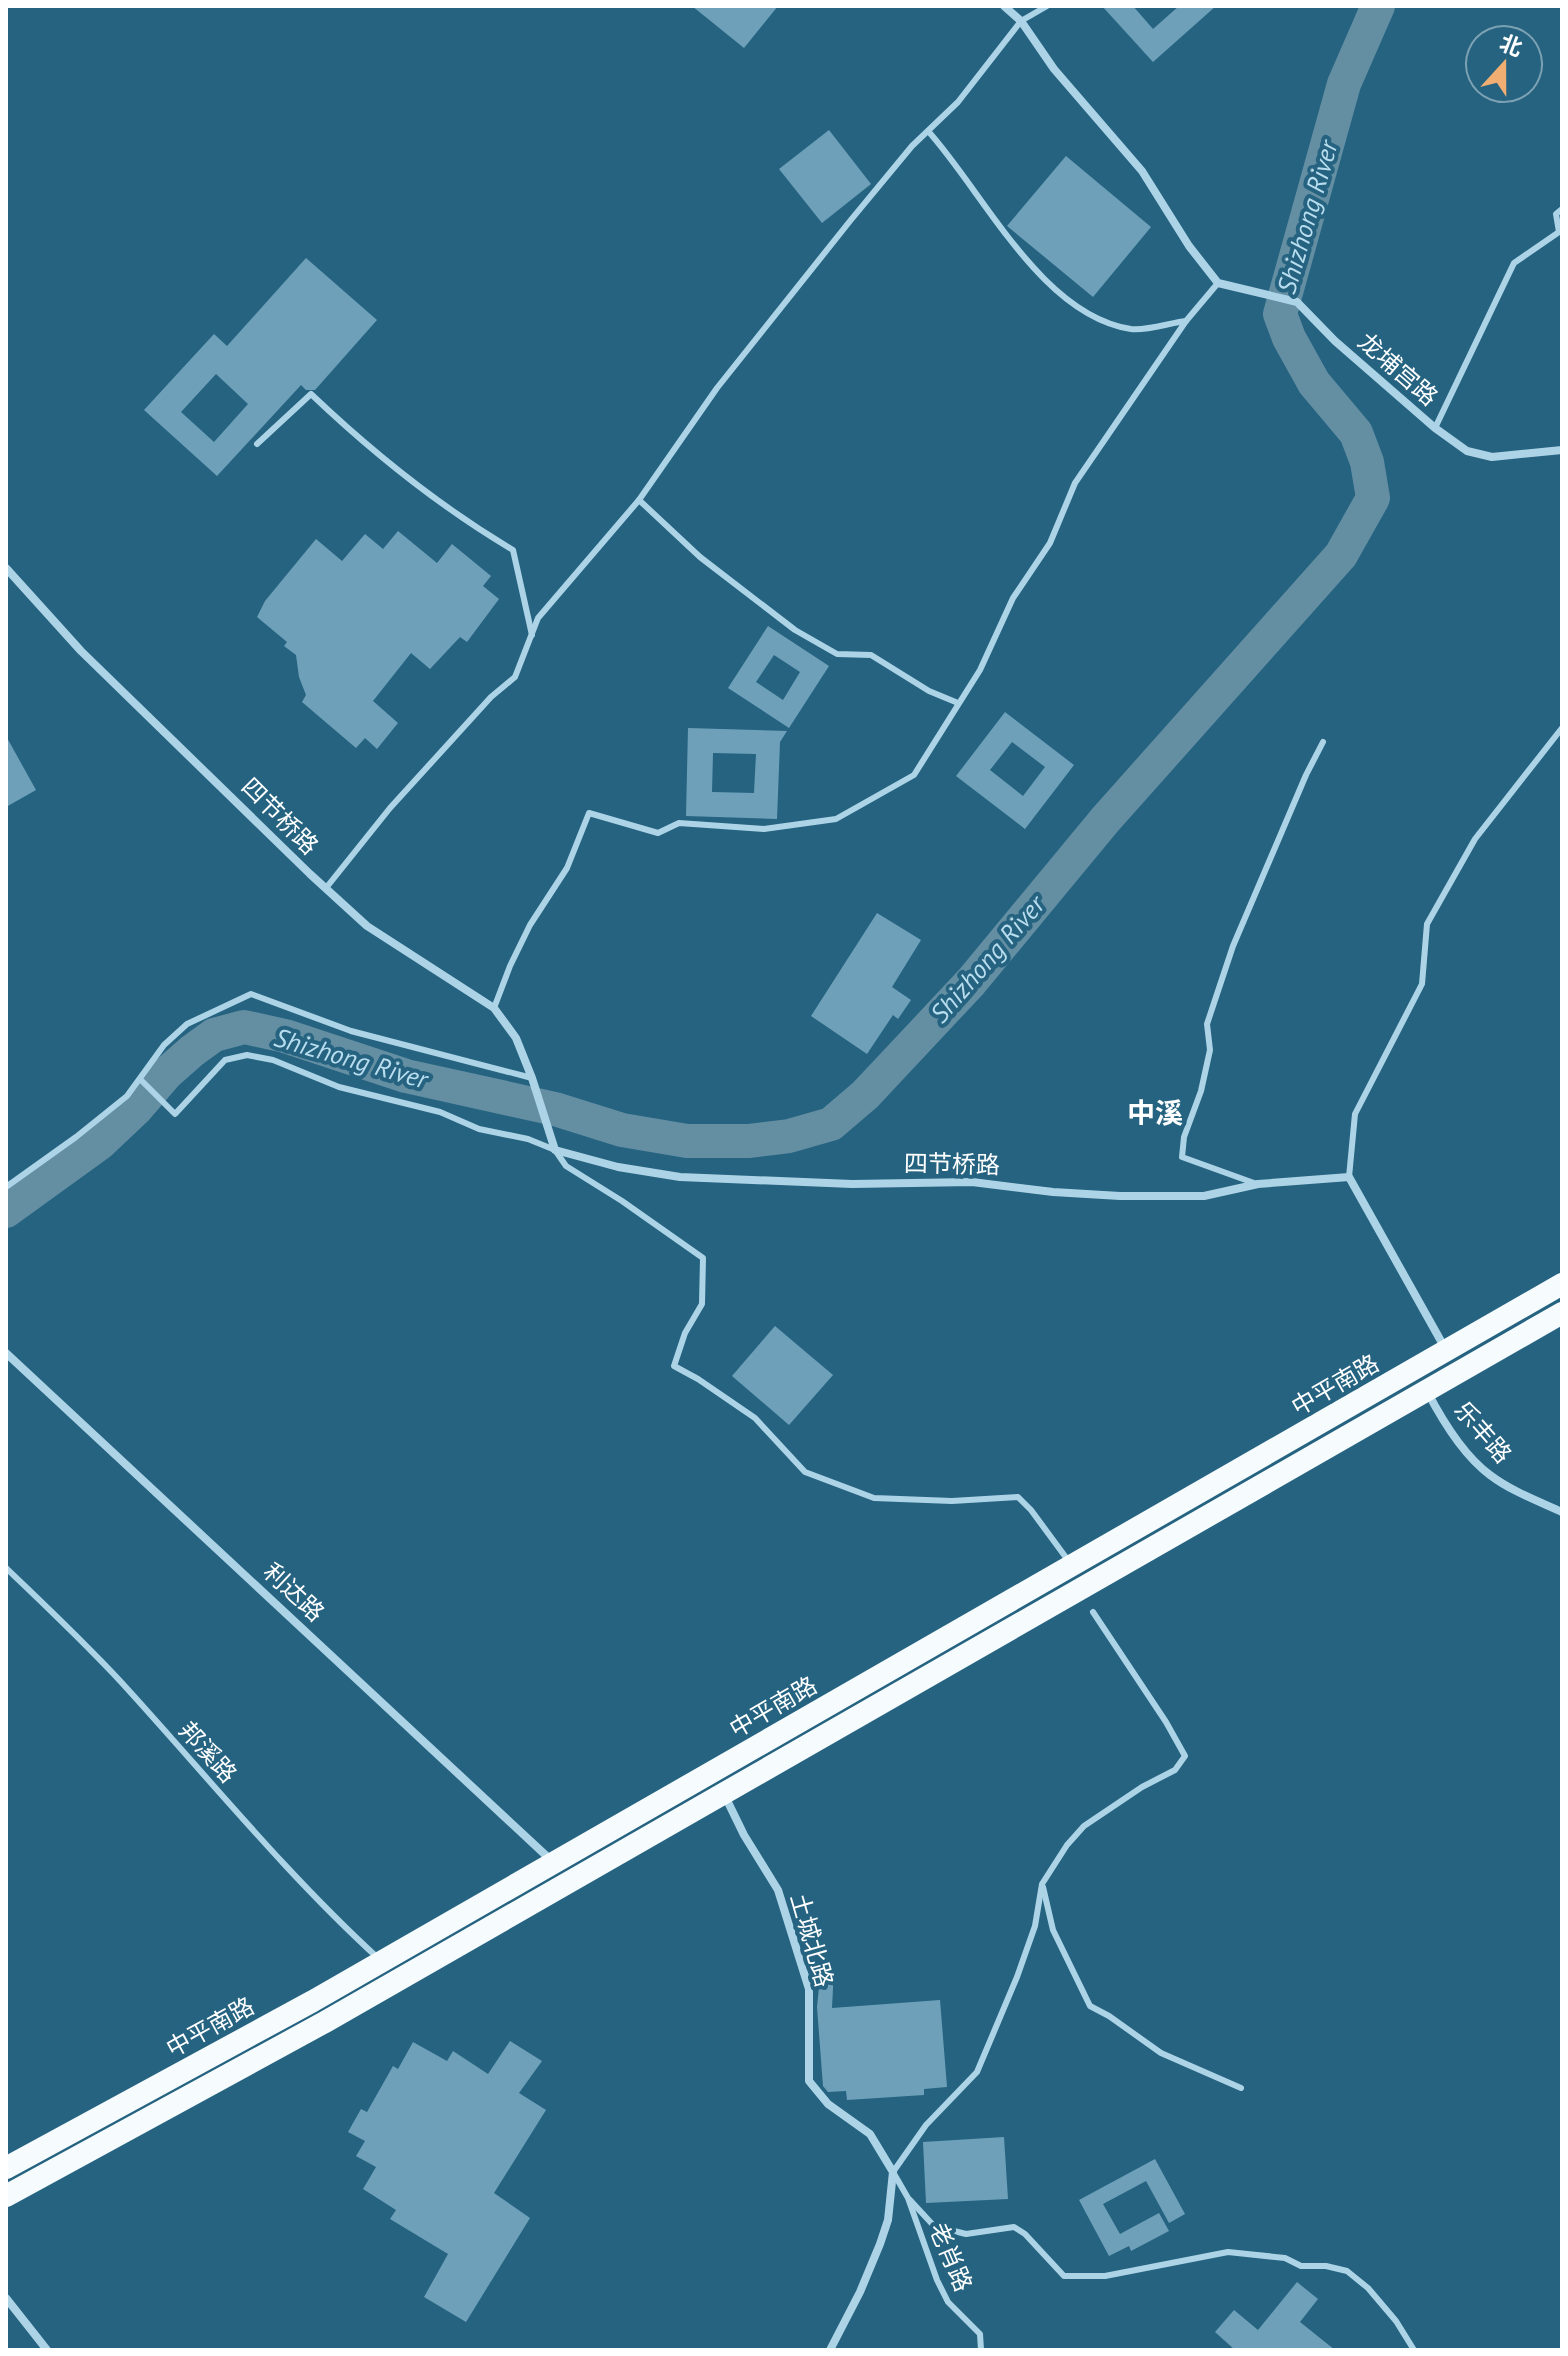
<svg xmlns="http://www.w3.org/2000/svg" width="1568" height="2356" font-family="'PT Sans','Noto Sans SC',sans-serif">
<rect width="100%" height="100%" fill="#256381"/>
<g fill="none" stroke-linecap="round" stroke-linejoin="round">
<polyline stroke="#648fa3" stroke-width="34" points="6,1211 100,1143 136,1109 167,1073 192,1051 214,1035 244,1027 285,1036 406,1076 555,1109 622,1130 687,1141 748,1141 789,1136 831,1124 865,1095 971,982 1105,820 1341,555 1373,498 1367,462 1356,433 1314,383 1289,338 1280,314 1344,84 1378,6"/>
</g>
<g fill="#6ea1b9" fill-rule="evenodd">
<polygon points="692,6 778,6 744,48"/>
<polygon points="1102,6 1133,6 1153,29 1179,6 1216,6 1153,62"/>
<polygon points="829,130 871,184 822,223 779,169"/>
<polygon points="1066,156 1151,227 1093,297 1007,226"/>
<path d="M 306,258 L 377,320 L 315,390 L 306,390 L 301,385 L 217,476 L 144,410 L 214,334 L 227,346 ZM 216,374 L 248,404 L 214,442 L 181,412 Z"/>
<polygon points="398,531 437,563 452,544 491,576 483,586 499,599 467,642 460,637 430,669 411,653 373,701 398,723 377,749 365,738 356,748 302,702 306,695 299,677 296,655 284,646 287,642 257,617 265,601 316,539 342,561 365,534 383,549"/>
<path d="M 768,626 L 829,666 L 789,728 L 728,688 ZM 774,655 L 800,672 L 783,700 L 756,682 Z"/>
<path d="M 1005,712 L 1074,765 L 1025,829 L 956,776 ZM 1012,742 L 1045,767 L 1023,796 L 990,770 Z"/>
<path d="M 688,728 L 787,731 L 780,742 L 777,819 L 686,816 ZM 713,753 L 756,754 L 754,793 L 712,792 Z"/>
<polygon points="6,736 36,790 6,807"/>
<polygon points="877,913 921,940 892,987 911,1000 898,1019 893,1015 867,1054 811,1016"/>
<polygon points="775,1326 833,1375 789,1425 732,1376"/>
<polygon points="821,1967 834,1968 832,2008 940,2000 947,2087 924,2089 924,2095 847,2100 846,2091 828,2092 823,2086 817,2007"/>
<polygon points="510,2041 542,2061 519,2093 546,2110 494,2193 530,2218 466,2322 424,2297 448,2254 390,2219 396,2210 363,2189 376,2167 356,2156 365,2141 348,2132 361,2109 367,2112 393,2066 398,2069 413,2042 447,2061 453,2051 488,2074"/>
<polygon points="1004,2137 1008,2199 926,2203 923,2142"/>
<polygon points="1155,2159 1185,2214 1169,2223 1146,2181 1103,2204 1120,2234 1159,2213 1169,2231 1131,2251 1129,2246 1109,2256 1079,2200"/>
<polygon points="1297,2282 1318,2299 1300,2322 1335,2350 1235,2350 1215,2332 1234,2310 1258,2330"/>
</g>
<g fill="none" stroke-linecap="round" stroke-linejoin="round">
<g stroke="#add4e6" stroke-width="6">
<path d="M 928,131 C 984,193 1041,315 1131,329 C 1147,331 1169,323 1186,321"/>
<polyline points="1435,428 1514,263 1559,232 1556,214 1562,209"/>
<path d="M 257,444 L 311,394 C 373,453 439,506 513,550 L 532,635"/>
<polyline points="639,500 700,557 795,630 837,654 871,655 929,691 958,703"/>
<polyline points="326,888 390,808 491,697 515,677 538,618 639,500 717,388 850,221 912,146 958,102 1021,21 1047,6"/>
<polyline points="494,1008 510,966 530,925 567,868 589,813 658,833 679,823 764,829 836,819 914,775 980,670 1013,598 1050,543 1075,483 1186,321 1218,283"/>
<polyline points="140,1079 175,1114 225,1060 247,1055 273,1060 339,1087 440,1112 479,1129 528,1139 555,1150 566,1166 622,1201 703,1258 702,1304 685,1333 674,1366 698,1379 755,1418 805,1472 874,1498 952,1501 1018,1497 1031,1510 1070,1563"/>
<polyline points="1349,1177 1355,1114 1422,984 1427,924 1475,839 1562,728"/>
<polyline points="1254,1183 1182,1157 1184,1137 1201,1091 1210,1050 1207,1024 1233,946 1306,775 1323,742"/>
<polyline points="6,1187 76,1137 127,1096 164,1045 187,1024 251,994 351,1031 532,1078"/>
<path d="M 6,1568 C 46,1606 85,1643 122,1683 C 207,1776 286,1874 379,1959"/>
<polyline points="1043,1887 1053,1930 1090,2006 1109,2016 1161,2053 1241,2088"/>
<polyline points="910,2200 934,2226 966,2234 1014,2227 1025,2234 1064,2276 1105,2276 1228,2252 1285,2258 1301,2266 1326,2266 1347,2271 1368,2288 1396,2321 1414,2350"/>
<polyline points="981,2350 980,2334 948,2302 937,2280 908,2198 893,2172 926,2125 977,2072 1017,1977 1035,1926 1042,1884 1067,1845 1084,1826 1142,1787 1175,1770 1185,1756 1166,1722 1093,1612"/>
</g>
<g stroke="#add4e6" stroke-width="8">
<polyline points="1004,6 1021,21 1054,69 1142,171 1189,246 1218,283 1297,302 1335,341 1435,428 1467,451 1492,457 1562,450"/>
<polyline points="6,568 81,651 310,874 367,926 494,1008 516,1038 532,1078 555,1150 618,1167 680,1177 852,1184 972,1182 1053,1192 1120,1196 1204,1196 1258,1184 1349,1177 1446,1350"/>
<polyline points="6,1353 553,1862"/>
<path d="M 1427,1391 C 1442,1420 1463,1455 1490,1475 C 1511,1491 1538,1501 1562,1512"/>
<polyline points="724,1794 744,1835 778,1890 809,1989 809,2081 828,2104 870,2134 893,2172 888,2220 880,2244 860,2292 830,2350"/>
<polyline points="6,2298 47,2350"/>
</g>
<g stroke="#f6fcfe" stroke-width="22">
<polyline points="6,2168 313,2001 1562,1284"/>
<polyline points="6,2196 325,2022 1562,1313"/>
</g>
</g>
<g text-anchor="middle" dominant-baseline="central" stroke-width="8" stroke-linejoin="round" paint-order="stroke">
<g font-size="24" fill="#fff" stroke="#256381">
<text transform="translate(1398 369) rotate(41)">龙埔宫路</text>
<text transform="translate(280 816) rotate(45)">四节桥路</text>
<text transform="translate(952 1164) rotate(1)">四节桥路</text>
<text transform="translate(1335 1385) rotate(-30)">中平南路</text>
<text transform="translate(1483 1432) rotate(49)">乐丰路</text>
<text transform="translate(294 1592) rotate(43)">利达路</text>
<text transform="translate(773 1707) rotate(-30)">中平南路</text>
<text transform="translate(208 1752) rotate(48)">邦溪路</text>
<text transform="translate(812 1940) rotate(74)">土城北路</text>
<text transform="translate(210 2027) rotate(-29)">中平南路</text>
<text transform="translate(951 2257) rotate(67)">老肖路</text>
</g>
<g font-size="26" font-style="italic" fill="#b8ddee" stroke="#256381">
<text transform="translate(1307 217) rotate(-74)">Shizhong River</text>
<text transform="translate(987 959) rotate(-49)">Shizhong River</text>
<text transform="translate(351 1058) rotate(16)">Shizhong River</text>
</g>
<g font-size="28" font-weight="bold" fill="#fff" stroke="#256381">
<text x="1155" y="1112">中溪</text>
</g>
</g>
<rect width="1568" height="2356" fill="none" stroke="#ffffff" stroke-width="16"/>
<g transform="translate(1504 64) rotate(21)"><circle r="38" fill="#256381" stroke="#7ca1b3" stroke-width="2"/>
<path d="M0-6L14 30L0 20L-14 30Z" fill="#f0ae72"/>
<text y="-12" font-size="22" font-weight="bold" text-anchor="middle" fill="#ffffff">北</text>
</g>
</svg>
